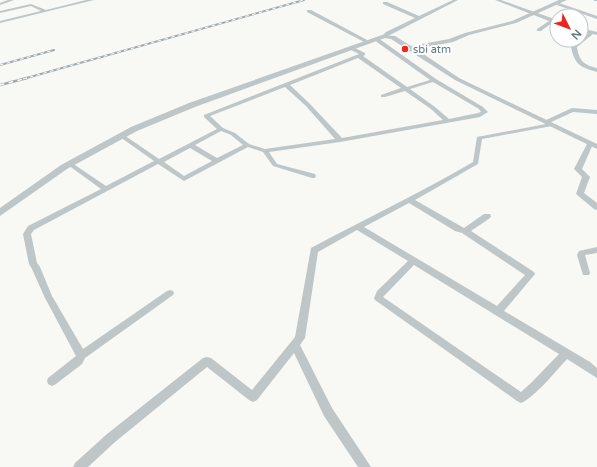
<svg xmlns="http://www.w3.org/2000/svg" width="597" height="467" font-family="'Varela Round',sans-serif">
<rect width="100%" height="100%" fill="#f8f8f5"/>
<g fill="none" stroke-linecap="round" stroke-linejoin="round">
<g fill="#bec6c8" fill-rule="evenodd">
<polygon points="8,0 14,0 0,5 0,3"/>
<polygon points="86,0 94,0 0,23 0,21 41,11 31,6 0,13 0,11 31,4 46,10"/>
<polygon points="453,0 458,0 386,37 382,36 386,32 415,18 383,4 383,2 387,2 419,16"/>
<polygon points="495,0 501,0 557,20 557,23 553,22 541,31 537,31 537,29 549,21"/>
<rect x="594" y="0" width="3" height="1"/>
<polygon points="556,2 597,16 597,19 554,4 554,3"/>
<polygon points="307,10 311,10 371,42 366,43 307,12"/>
<path d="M 581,28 L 597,32 L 597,35 L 593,34 L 577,47 C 579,61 584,65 597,68 L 597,72 C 580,67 575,65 571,47 L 588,33 L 581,31 Z"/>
<path d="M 374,38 L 378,38 L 436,79 L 483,107 L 488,112 L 480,117 L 340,142 L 269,152 L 277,164 L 315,174 L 316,176 L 315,178 L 312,178 L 273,166 L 263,152 L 248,147 L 184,181 L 158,164 L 34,230 L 31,234 L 37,263 L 40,267 L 52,296 L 83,349 L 167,291 L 170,290 L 173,291 L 174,293 L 173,295 L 85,358 L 82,364 L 56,384 L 52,386 L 48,384 L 47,381 L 48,378 L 76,356 L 44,296 L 32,269 L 29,264 L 23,234 L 28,226 L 101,189 L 68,165 L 67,164 L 68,163 L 72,163 L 106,186 L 154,161 L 120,137 L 120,135 L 124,135 L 159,159 L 217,129 L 204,117 L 204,115 L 359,54 L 349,49 L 348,48 L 351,46 L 365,53 L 365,55 L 363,56 L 407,87 L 430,80 L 374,40 ZM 358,58 L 401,88 L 381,95 L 381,97 L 385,97 L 405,91 L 431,109 L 443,120 L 342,138 L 310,104 L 290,85 ZM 433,82 L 479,109 L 481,112 L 478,113 L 449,119 L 435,107 L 410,89 ZM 285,87 L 306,106 L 335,139 L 265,149 L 249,144 L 235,133 L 223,128 L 210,116 ZM 221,131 L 231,135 L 243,145 L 217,158 L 195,145 ZM 190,148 L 212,161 L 184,176 L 164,162 Z"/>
<path d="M 572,108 L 597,110 L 597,114 L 573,112 L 547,124 L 552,124 L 552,126 L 482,139 L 478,164 L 415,200 L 464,228 L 484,214 L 490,214 L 491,216 L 490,218 L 471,231 L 534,272 L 535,274 L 504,311 L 590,362 L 597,368 L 597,378 L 567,359 C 556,371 535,397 521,403 L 517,401 L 375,300 L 374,298 L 377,291 L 408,261 L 357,230 L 318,252 L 305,338 L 300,345 L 332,408 L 371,467 L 358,467 L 324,416 L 294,353 L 257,400 L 253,402 L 249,400 L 207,367 L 115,442 L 88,467 L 73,467 L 75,463 L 107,434 L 203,358 L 207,357 L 211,358 L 252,390 L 295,337 L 311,248 C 365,219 420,193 473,162 L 477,137 L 546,124 L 543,122 L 544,121 ZM 409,203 L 455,231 L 462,233 L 525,275 L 497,306 L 364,227 ZM 414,265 L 559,354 L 531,383 L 521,392 L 383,297 Z"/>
<polygon points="590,142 593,144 582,169 590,177 584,193 597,203 597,210 594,209 576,194 582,177 574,169 587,144"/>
<polygon points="597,247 597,253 585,255 590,273 589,275 583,275 577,255 579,251"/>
</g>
<polygon fill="#bec6c8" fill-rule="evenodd" points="559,0 567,0 516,23 469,35 453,42 416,49 459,78 597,144 597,149 455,80 391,39 385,38 195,107 137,131 67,169 0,216 0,208 61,165 131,127 189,103 382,35 395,36 411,46 449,39 465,33 512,21"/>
<defs>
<g id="rail-far1">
<polyline points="0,65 54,50"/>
<polyline points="23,79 304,0"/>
</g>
<polyline id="rail" points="0,85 27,78"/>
</defs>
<use href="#rail-far1" stroke="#9ea9ad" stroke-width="2"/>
<use href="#rail" stroke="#9ea9ad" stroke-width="2.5"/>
<use href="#rail-far1" stroke="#fff" stroke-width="1" stroke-dasharray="3.5" stroke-linecap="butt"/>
<use href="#rail" stroke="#fff" stroke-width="1.5" stroke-dasharray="4.5" stroke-linecap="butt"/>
</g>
<circle fill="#ed2521" stroke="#fff" stroke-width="1.5" cx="405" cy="49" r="4"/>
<g text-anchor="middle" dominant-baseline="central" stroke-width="4" stroke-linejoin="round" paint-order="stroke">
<g font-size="11" fill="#617a82" stroke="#fff" text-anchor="start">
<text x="413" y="49">sbi atm</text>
</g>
</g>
<g transform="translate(569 28) rotate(132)"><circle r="19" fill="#ffffff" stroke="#c0cacd"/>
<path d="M0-3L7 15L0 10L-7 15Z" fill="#ed2521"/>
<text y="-6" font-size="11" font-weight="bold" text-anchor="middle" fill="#617a82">N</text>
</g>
</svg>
